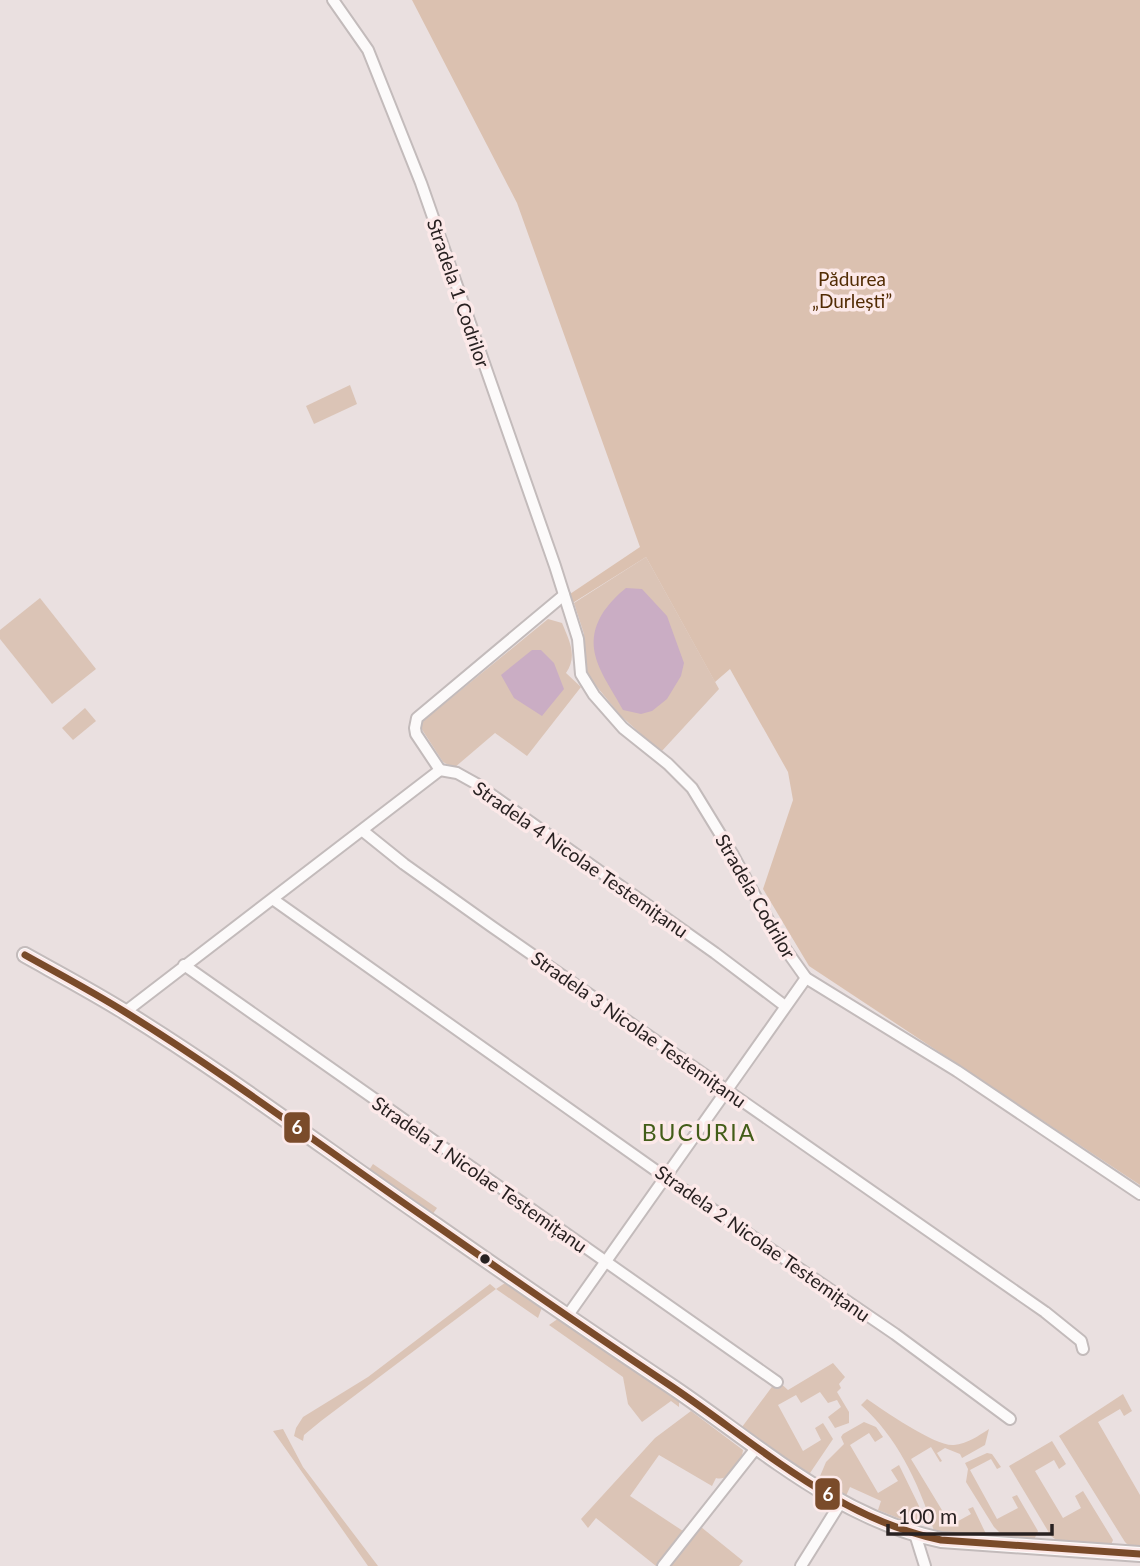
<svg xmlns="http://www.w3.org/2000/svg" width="1140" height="1566" font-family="Lato,sans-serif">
<rect width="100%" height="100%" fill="#eae0e0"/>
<g fill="#dbc4b6">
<polygon points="350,385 357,404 314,424 306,406"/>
<polygon points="646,557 719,689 661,752 621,716 588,676 585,665 584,634 574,603"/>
<polygon points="40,598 96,669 52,704 0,639 0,630"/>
<path d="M 548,619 L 562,623 C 569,640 578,656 566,673 L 581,687 L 527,756 L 495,733 L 454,768 L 443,762 L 421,728 L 423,721 Z"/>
<polygon points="85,708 96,721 73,740 62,728"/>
<polygon points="373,1164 437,1208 432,1215 369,1170"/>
<polygon points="505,1283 511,1283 543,1305 538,1318 496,1289 321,1421 304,1435 303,1441 294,1436 296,1428 303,1417 368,1377 490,1284 496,1289"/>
<polygon points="559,1318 679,1399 679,1407 671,1401 642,1422 628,1404 623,1377 549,1325"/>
<polygon points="833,1363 845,1377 839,1384 841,1388 837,1392 849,1412 849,1423 835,1428 828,1417 841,1407 837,1400 828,1403 820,1392 801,1403 796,1395 778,1405 803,1451 821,1440 815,1428 823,1423 833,1439 808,1476 742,1427 777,1380 788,1390"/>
<polygon points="1123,1394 1132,1411 1124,1416 1120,1409 1098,1422 1140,1495 1140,1548 1130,1547 1125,1542 1059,1436"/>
<path d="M 867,1399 C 883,1410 936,1447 954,1445 C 967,1444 978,1436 989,1429 L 985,1445 L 962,1458 L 960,1454 L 945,1448 L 937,1453 L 942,1461 L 940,1462 L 931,1447 L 911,1459 L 951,1525 L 971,1514 L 968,1509 L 973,1507 L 987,1536 L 934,1531 C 919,1484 898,1438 861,1405 Z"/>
<path d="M 691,1411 L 743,1450 C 742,1462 730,1482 716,1478 L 712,1486 L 659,1455 L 630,1496 L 686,1533 L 656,1566 L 596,1518 L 588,1528 L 581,1519 L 655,1438 Z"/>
<polygon points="864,1422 876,1427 883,1437 875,1442 869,1433 850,1445 878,1493 898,1481 891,1470 899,1465 919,1506 921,1523 918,1526 878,1510 881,1501 850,1487 846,1496 818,1481 826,1462 844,1444 841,1437 843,1434"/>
<polygon points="283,1429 303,1467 378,1566 368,1566 273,1431"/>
<polygon points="1052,1441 1066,1464 1059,1469 1054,1460 1035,1471 1063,1518 1081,1508 1075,1496 1083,1491 1113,1540 1111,1545 1059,1542 1051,1536 1009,1466"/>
<polygon points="987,1453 992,1454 1001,1467 997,1469 991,1459 970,1470 997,1519 1018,1508 1012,1497 1017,1495 1038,1531 1034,1540 1002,1535 994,1527 966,1482 968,1469 965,1463"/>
<polygon points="701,1527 743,1561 739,1566 669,1566"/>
</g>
<polygon fill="#dbc1b0" points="412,0 1140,0 1140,1185 809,966 763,889 793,800 788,772 730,669 715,682 646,557 571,604 570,594 640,547 517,203"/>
<g fill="#caadc4">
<path d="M 626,588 L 642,589 L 667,616 L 684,663 L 681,676 L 667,699 L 652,711 L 641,714 L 623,710 C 605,676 579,649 604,611 C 611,602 617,595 626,588 Z"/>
<polygon points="532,650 541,650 554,663 564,689 542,716 514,698 501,675"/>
</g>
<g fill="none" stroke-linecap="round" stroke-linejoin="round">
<defs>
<g id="street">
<polyline points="333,0 368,50 421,183 555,566 578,639 581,674 594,695 623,728 668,764 692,788 733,855 779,940 806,978 957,1071 1140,1194"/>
<polyline points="440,770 457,773 475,783 715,953 785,1006"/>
<polyline points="440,770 416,734 415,728 417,718 564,595"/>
<polyline points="363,831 404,864 491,926 1045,1312 1081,1341 1083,1349"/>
<polyline points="274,900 665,1177 895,1334 1010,1419"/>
<polyline points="184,965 777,1382"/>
<polyline points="125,1012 440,770"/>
<polyline points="568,1315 806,978"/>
<polyline points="915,1534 925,1566"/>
<polyline points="663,1566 757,1447"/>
<polyline points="801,1566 841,1502"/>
</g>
<path id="secondary" d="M 25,955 C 59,974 93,992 125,1012 C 232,1078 333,1155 437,1226 C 513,1279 590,1332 668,1384 C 755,1442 835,1518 941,1540 L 1140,1554"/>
</defs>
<use href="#street" stroke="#c3bbbb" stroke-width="14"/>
<use href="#secondary" stroke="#c3bbbb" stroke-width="18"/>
<use href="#street" stroke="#fcfafa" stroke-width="10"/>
<use href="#secondary" stroke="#fcfafa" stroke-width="14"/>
<defs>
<path id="bus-1" d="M 25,955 C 59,974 93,992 125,1012 C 232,1078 333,1155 437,1226 C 513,1279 590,1332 668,1384 C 755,1442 835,1518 941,1540 L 1140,1554"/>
</defs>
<use href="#bus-1" stroke="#fce9e9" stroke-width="12"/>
<use href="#bus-1" stroke="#7a4b2a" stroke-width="7"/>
</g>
<circle fill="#282121" stroke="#fce9e9" stroke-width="2.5" cx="485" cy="1259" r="6"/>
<g text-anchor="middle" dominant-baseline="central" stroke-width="7" stroke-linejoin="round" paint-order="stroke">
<g font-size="19" fill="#522c04" stroke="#fce9e9">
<text x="852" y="278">Pădurea<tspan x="852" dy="22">„Durlești”</tspan></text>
</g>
<g font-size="19" fill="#282121" stroke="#fce9e9">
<text transform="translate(459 293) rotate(71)">Stradela 1 Codrilor</text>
<text transform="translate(581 859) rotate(35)">Stradela 4 Nicolae Testemițanu</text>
<text transform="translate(756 896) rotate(60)">Stradela Codrilor</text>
<text transform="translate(639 1029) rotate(35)">Stradela 3 Nicolae Testemițanu</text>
<text transform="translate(480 1174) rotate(35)">Stradela 1 Nicolae Testemițanu</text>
<text transform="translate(763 1243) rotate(35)">Stradela 2 Nicolae Testemițanu</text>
</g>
<g font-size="23" letter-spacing="2" fill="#435d18" stroke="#fce9e9">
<text x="699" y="1132">BUCURIA</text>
</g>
</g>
<g stroke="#fce9e9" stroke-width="2.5">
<rect x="283" y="1111" width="28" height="33" rx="7" fill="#7a4b2a"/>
<rect x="814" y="1477" width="27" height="34" rx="7" fill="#7a4b2a"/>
</g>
<g font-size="19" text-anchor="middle" font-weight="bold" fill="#fff">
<text x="297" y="1134">6</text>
<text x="828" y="1501">6</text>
</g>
<path d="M888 1524v10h164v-10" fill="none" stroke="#282121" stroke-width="3.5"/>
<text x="898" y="1524" font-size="21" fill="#282121" stroke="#fce9e9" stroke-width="5" paint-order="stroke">100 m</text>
</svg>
